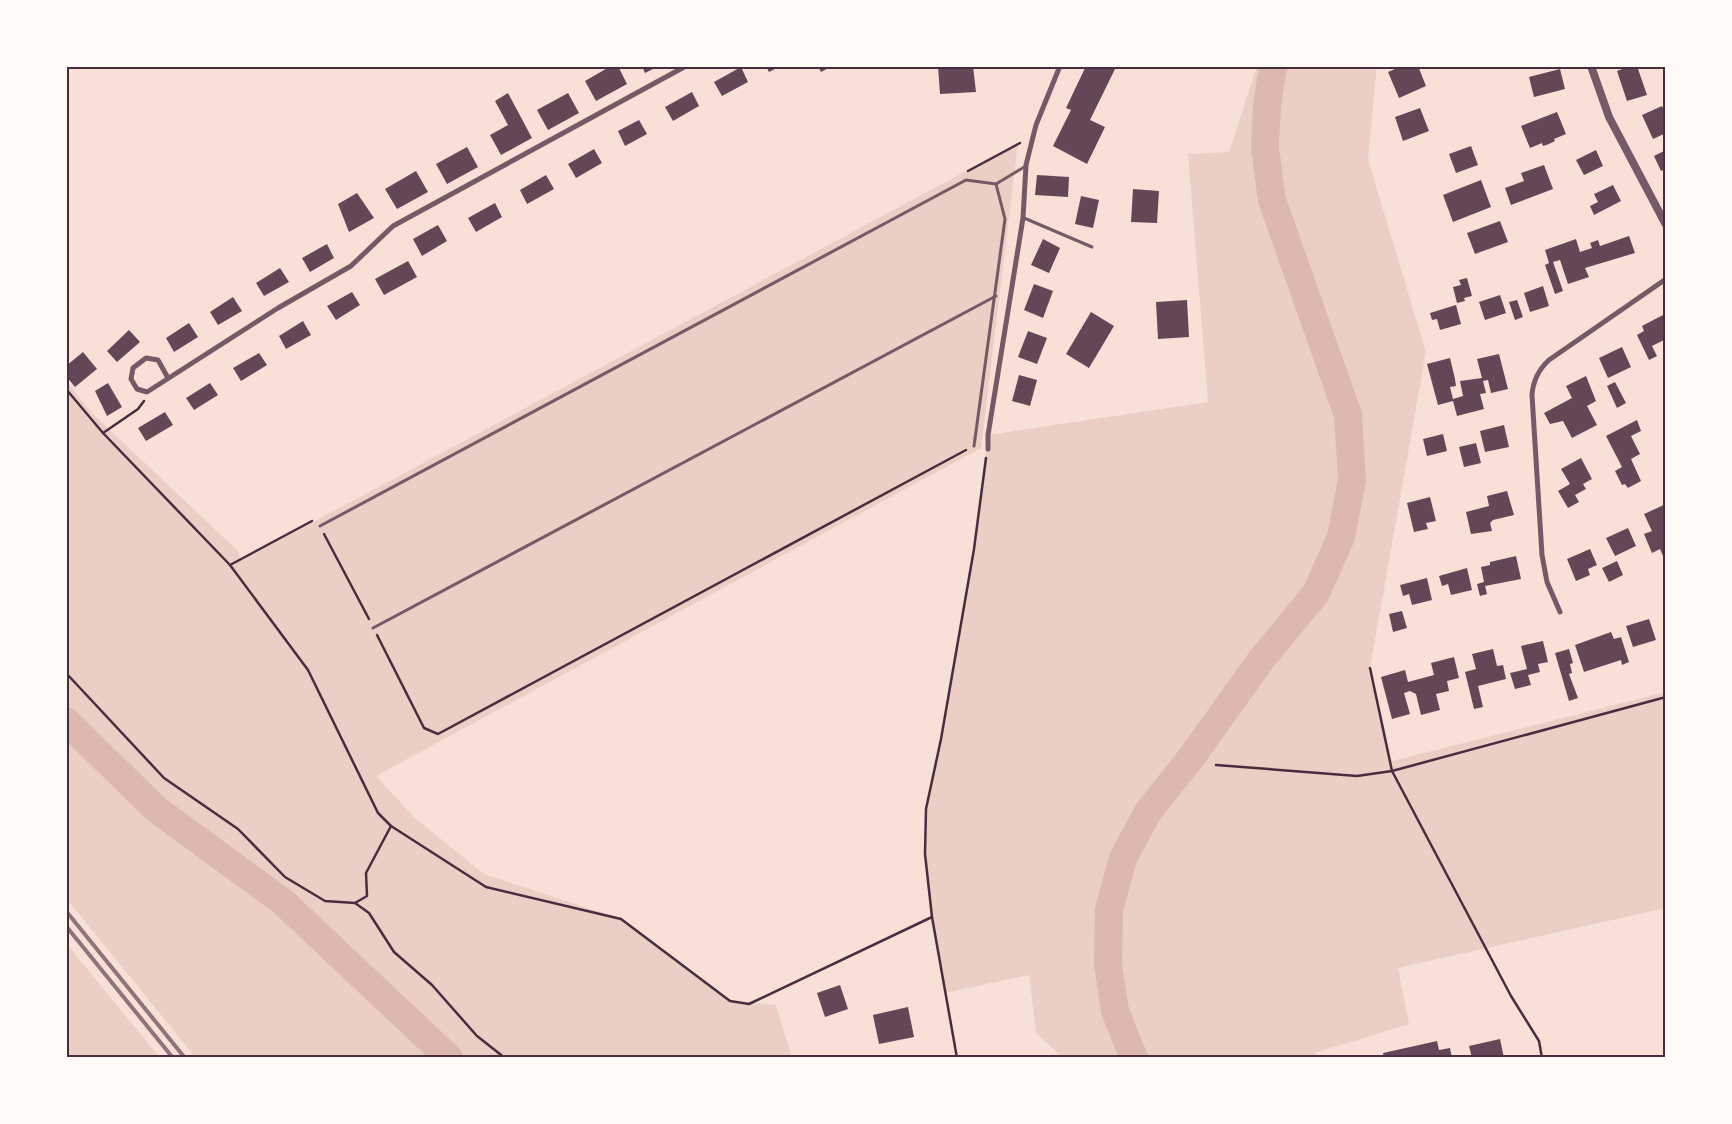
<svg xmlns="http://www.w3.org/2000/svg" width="1732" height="1124" font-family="'Source Serif 4',serif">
<rect width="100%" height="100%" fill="#f7e1d7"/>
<g fill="#ebcfc5" fill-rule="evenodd">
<path d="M 1257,66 L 1377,66 L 1368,159 L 1426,352 L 1370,668 L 1392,761 L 1666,692 L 1666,908 L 1398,968 L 1409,1024 L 1315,1053 L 1318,1058 L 1063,1058 L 1036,1033 L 1029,975 L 945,993 L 932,917 L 925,854 L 926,809 L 941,739 L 974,549 L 988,435 L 1208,402 L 1188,154 L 1229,152 ZM 1303,608 L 1304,609 L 1209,733 L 1261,660 Z"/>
<polygon points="1018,143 981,448 376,776 415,818 484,874 621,919 730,1001 776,1005 792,1058 196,1058 66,898 66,381 93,414 238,551 241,561"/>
<polygon points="66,943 160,1058 66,1058"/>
</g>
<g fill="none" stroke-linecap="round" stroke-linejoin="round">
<g stroke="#dcb8b0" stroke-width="28">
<polyline points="66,721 156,809 283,902 449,1058"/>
<polyline points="1134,1058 1115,1011 1108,964 1109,910 1123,858 1148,812 1193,755 1261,660 1316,593 1341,537 1352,480 1348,415 1272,200 1265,148 1267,107 1273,66"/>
</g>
</g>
<g fill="#644757">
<polygon points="611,66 618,66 627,84 596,101 585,81"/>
<polygon points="642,66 659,66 645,73"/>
<polygon points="766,66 781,66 769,72"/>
<polygon points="818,66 832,66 821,72"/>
<polygon points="938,66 973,66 976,92 940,94"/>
<polygon points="1086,66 1109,66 1115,69 1090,120 1105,127 1087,164 1053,146 1071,110 1066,108"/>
<polygon points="1402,66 1418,66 1426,86 1399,98 1388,72"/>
<polygon points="1630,66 1637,66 1647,95 1627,101 1617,71"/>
<polygon points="741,67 748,82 722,96 714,82"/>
<polygon points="1560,69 1565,89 1534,97 1529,77"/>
<polygon points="692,92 699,106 673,121 665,107"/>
<polygon points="508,93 532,138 501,155 490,135 508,125 495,101"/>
<polygon points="568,93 579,113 548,130 537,110"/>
<polygon points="1662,106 1666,114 1666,133 1653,139 1642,115"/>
<polygon points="1420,108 1429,131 1403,141 1395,117"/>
<polygon points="1557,112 1566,134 1554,139 1555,141 1549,144 1543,146 1542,143 1530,148 1521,126"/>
<polygon points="639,120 647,134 625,146 618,131"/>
<polygon points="1471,146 1478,165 1456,173 1449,154"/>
<polygon points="467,147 478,167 447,184 436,164"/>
<polygon points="594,149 602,163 576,178 568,164"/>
<polygon points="1596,150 1603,166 1584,175 1576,160"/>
<polygon points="1666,150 1666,169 1661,171 1654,156"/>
<polygon points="1544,165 1553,189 1511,205 1505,188 1524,181 1521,173"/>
<polygon points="416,171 428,192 397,209 385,189"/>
<polygon points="546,175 554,189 527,204 520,190"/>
<polygon points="1037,175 1069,177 1068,197 1035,195"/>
<polygon points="1481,180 1491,207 1453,222 1443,195"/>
<polygon points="1613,185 1621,201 1594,215 1590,206 1598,202 1594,194"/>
<polygon points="1133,189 1159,191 1157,223 1131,222"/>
<polygon points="357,193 374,218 349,232 338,204"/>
<polygon points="1081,196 1099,200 1093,228 1075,224"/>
<polygon points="495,203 502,217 476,232 468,218"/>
<polygon points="1500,221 1508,242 1475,254 1467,233"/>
<polygon points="438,225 447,241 422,256 413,239"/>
<polygon points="1629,236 1635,253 1585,268 1589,277 1568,284 1560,260 1553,262 1563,291 1555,294 1545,265 1549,263 1545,250 1576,239 1580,252 1592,248 1590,243 1598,240 1600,246"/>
<polygon points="1043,239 1060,248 1049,273 1031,265"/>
<polygon points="327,244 334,258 310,272 302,258"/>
<polygon points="408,261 417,277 384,295 375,279"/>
<polygon points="280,268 289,282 264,296 256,283"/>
<polygon points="1467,278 1472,296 1464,298 1465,301 1457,303 1453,287 1461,285 1459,280"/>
<polygon points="1034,284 1053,291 1043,318 1024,310"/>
<polygon points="1543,286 1549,306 1530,312 1524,293"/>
<polygon points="352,292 360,305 336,320 327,306"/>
<polygon points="1500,295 1506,313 1485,320 1479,302"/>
<polygon points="233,297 242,311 218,325 210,312"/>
<polygon points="1187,300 1189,337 1158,339 1156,302"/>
<polygon points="1517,300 1523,317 1515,320 1509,302"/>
<polygon points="1456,305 1461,324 1440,330 1437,319 1432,320 1430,313"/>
<polygon points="1091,312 1114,326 1089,368 1066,354"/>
<polygon points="1663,315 1666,320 1666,339 1652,346 1657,356 1649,360 1637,335 1644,331 1642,326"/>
<polygon points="303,321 311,335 286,349 279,336"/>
<polygon points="189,323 198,337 174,352 166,338"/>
<polygon points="129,330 140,342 117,362 107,351"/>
<polygon points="1028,331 1047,338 1037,364 1018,357"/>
<polygon points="1622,347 1631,367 1608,378 1599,358"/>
<polygon points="83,352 97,369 75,387 66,376 66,366"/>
<polygon points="259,353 267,365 241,381 233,368"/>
<polygon points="1499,354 1508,389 1491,393 1488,380 1483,381 1486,393 1480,394 1484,409 1457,416 1453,401 1438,405 1427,364 1450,358 1455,379 1456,386 1450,387 1453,399 1463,396 1460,381 1482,378 1477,359"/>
<polygon points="1019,375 1037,380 1030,406 1012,401"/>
<polygon points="1586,376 1596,401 1587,406 1597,425 1572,438 1563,421 1550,424 1544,413 1572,398 1566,386"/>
<polygon points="1615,382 1626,403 1617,408 1607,386"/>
<polygon points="108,383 122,407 107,416 95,391"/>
<polygon points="210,383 218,395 194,410 186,398"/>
<polygon points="165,412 173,425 146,441 138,428"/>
<polygon points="1637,420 1641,431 1631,436 1640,454 1631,459 1641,481 1628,488 1625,484 1622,485 1615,471 1622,467 1606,436"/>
<polygon points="1504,425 1509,447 1485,452 1480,431"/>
<polygon points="1443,434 1447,451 1427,456 1423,439"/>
<polygon points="1476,443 1481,463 1464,467 1459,447"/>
<polygon points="1581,458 1592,479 1583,484 1586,489 1575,495 1579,502 1568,508 1558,491 1570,484 1561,469"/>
<polygon points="1507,491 1514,515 1493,520 1490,523 1492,531 1471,534 1466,512 1489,506 1487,496"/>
<polygon points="1430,497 1436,521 1426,523 1428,529 1414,532 1407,503"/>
<polygon points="1666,504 1666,555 1663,556 1660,549 1652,553 1644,534 1652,531 1644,514"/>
<polygon points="1628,528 1636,546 1615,556 1606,538"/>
<polygon points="1590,549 1597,565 1588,569 1590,575 1576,581 1567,559"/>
<polygon points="1516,556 1521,579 1485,586 1487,594 1480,596 1477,584 1484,582 1481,567 1490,565 1490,562"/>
<polygon points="1617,561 1623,575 1609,582 1602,568"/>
<polygon points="1467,568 1472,590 1451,595 1448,584 1442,586 1439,576"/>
<polygon points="1427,578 1432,600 1412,605 1409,594 1403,596 1400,585"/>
<polygon points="1402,611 1407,628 1393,632 1389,614"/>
<polygon points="1649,619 1656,640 1633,647 1626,626"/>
<polygon points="1611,632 1614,639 1621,637 1629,662 1622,665 1621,660 1584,672 1575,645"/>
<polygon points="1543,641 1548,662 1538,664 1540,672 1528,675 1531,685 1515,689 1510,673 1527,669 1521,646"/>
<polygon points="1493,649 1497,666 1503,665 1506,679 1478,686 1483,707 1474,709 1465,672 1476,669 1472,654"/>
<polygon points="1569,649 1573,663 1570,664 1572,673 1569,674 1578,698 1569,701 1555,653"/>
<polygon points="1454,657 1459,678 1447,681 1449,691 1436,694 1440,710 1421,715 1416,694 1410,691 1404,693 1410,714 1392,719 1381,677 1405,670 1408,682 1434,675 1431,663"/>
<polygon points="840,985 848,1009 825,1017 817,993"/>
<polygon points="908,1007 914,1037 879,1044 873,1015"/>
<polygon points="1500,1039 1504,1058 1472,1058 1469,1046"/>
<polygon points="1437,1041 1439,1050 1450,1048 1452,1058 1384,1058 1383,1053"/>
</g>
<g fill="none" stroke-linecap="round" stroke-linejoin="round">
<g stroke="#4a2c40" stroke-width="2.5">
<polyline points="968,171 1020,143"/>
<polyline points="66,389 103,433 230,565 308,670 378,813 391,826 486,887 621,919 730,1001 749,1004 932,917"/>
<polyline points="103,433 138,409 144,401"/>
<polyline points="324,534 369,619"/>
<polyline points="230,565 312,521"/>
<polyline points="377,635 424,728 438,734 966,450"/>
<polyline points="66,673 164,778 238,829 285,877 325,901 355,903 367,896 366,873 391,826"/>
<polyline points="1216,765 1357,776 1392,771 1370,668"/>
<polyline points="355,903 369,913 394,952 432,985 477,1036 505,1058"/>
<polyline points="957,1058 932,917 925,854 926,809 941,739 974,549 986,458"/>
<polyline points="1542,1058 1539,1041 1511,996 1392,771 1666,697"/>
</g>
<g stroke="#755966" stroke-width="3">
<polyline points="1024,218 1092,247"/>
<polyline points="974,446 1005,219 996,184 1026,166"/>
<polyline points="320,526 966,180 996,184"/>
<polyline points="373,628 996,296"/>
</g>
<g stroke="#755966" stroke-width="5">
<polyline points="168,378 158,360 146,358 133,368 131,379 137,389 147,392 278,308 351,266 393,226 686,66"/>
<polyline points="988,449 988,435 1023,218 1026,165 1036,125 1060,66"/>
<path d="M 1560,612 L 1547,582 L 1542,555 L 1532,395 C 1533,381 1538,370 1549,360 L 1666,279"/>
</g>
<polyline stroke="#755966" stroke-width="8" points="1591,66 1609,117 1666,225"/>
<g stroke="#8f747c" stroke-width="4">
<polyline points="66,911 185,1058"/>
<polyline points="66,926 173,1058"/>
</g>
</g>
<rect width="1732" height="1124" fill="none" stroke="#fffaf5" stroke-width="135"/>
<rect x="68" y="68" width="1596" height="988" fill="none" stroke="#4a2c40" stroke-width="2"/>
</svg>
